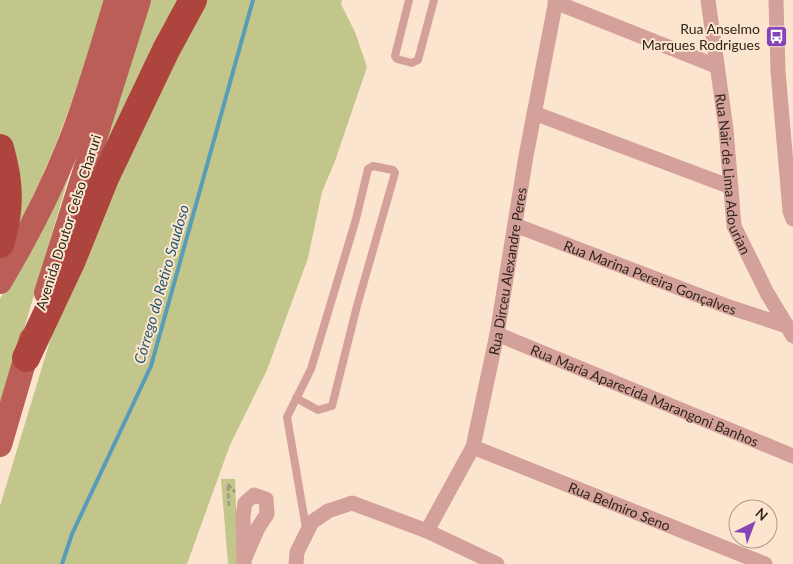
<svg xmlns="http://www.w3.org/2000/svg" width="793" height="564" font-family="Lato,sans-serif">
<rect width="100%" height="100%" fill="#fce5cf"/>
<g fill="#c2c68b">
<path d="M 0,0 L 105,0 C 93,35 83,71 70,106 C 52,158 28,207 4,256 L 0,137 Z"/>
<polygon points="151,0 189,0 81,212"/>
<polygon points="201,0 342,0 341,4 355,32 367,67 335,161 322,192 308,258 267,370 230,445 187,564 0,564 0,506 62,301"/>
<polygon points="70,172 0,411 0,299"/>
<polygon points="221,479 235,479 238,564 228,564"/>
</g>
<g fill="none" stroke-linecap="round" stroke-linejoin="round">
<polyline stroke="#589cb8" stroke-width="4" points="62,564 72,534 151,366 253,0"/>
<g stroke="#a49382" stroke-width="2.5" stroke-dasharray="5 2.5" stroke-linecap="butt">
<polyline points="228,484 235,492"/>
<polyline points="228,486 229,508"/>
</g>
<g stroke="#d4a09a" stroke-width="8">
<polyline points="409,0 395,56 397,59 412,63 418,60 434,0"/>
<polyline points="296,398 318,410 332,406 357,306 395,173 393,170 373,166 368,169 356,219 311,369 287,417 306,528"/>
</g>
<g stroke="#d4a09a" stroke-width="15">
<path id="s1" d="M 708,0 L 726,129 L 734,226 L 767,293 L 793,336"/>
<polyline points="776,0 778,71 790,211 793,219"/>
<polyline points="555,2 716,66"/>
<polyline points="534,113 731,187"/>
<path id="s2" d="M 515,225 L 729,307 L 787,326"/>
<path id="s3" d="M 497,334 L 793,456"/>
<path id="s4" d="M 473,447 L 765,564"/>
<path id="s5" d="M 427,531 L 473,447 L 497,334 L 526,156 L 556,0"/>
<polyline points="244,560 258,528 267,514 266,499 254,495 245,503 243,516 244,560 244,564"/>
<polyline points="296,564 297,552 312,522 328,511 352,503 427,531 497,564"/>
</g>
<g stroke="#ba5e57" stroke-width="24">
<path d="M 0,282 C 27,237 51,190 70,142 C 88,96 102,47 116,0"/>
<polyline points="46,293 139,0"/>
<polyline points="0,445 31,339"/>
</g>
<g stroke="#ae443e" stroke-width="28">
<path d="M 0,148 C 10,183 11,209 0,244"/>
<polyline points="26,358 72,260 105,178 166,50 193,0"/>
</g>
</g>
<defs>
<symbol id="bus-square" viewBox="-11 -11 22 22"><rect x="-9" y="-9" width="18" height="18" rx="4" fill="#8644b9" stroke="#fce5cf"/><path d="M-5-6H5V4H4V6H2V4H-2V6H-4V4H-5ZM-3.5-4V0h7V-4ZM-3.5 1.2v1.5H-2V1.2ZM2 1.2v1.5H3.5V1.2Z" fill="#fff"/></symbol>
</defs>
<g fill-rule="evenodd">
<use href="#bus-square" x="764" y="24" width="25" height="25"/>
</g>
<g text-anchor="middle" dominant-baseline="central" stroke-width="4" stroke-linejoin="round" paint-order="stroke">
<g font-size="14" fill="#30261b" stroke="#fce5cf" text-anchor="end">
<text x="760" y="28">Rua Anselmo<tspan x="760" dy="16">Marques Rodrigues</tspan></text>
</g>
<g font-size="14" fill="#30261b" stroke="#fce5cf">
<text stroke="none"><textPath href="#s1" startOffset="176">Rua Nair de Lima Adourian</textPath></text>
<text transform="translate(68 222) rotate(-72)">Avenida Doutor Celso Charuri</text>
<text stroke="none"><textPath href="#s5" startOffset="275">Rua Dirceu Alexandre Peres</textPath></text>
<text stroke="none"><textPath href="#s2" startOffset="145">Rua Marina Pereira Gonçalves</textPath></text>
<text stroke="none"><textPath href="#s3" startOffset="160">Rua Maria Aparecida Marangoni Banhos</textPath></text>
<text stroke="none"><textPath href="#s4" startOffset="158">Rua Belmiro Seno</textPath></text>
</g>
<g font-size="15" font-style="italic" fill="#245a6f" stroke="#fce5cf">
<text transform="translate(161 284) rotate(-74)">Córrego do Retiro Saudoso</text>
</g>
</g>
<g transform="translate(753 524) rotate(42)"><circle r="24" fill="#fce5cf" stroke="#aa9987"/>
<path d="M0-4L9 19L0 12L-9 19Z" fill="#8644b9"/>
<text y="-8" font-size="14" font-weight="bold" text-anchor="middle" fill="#30261b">N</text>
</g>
</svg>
